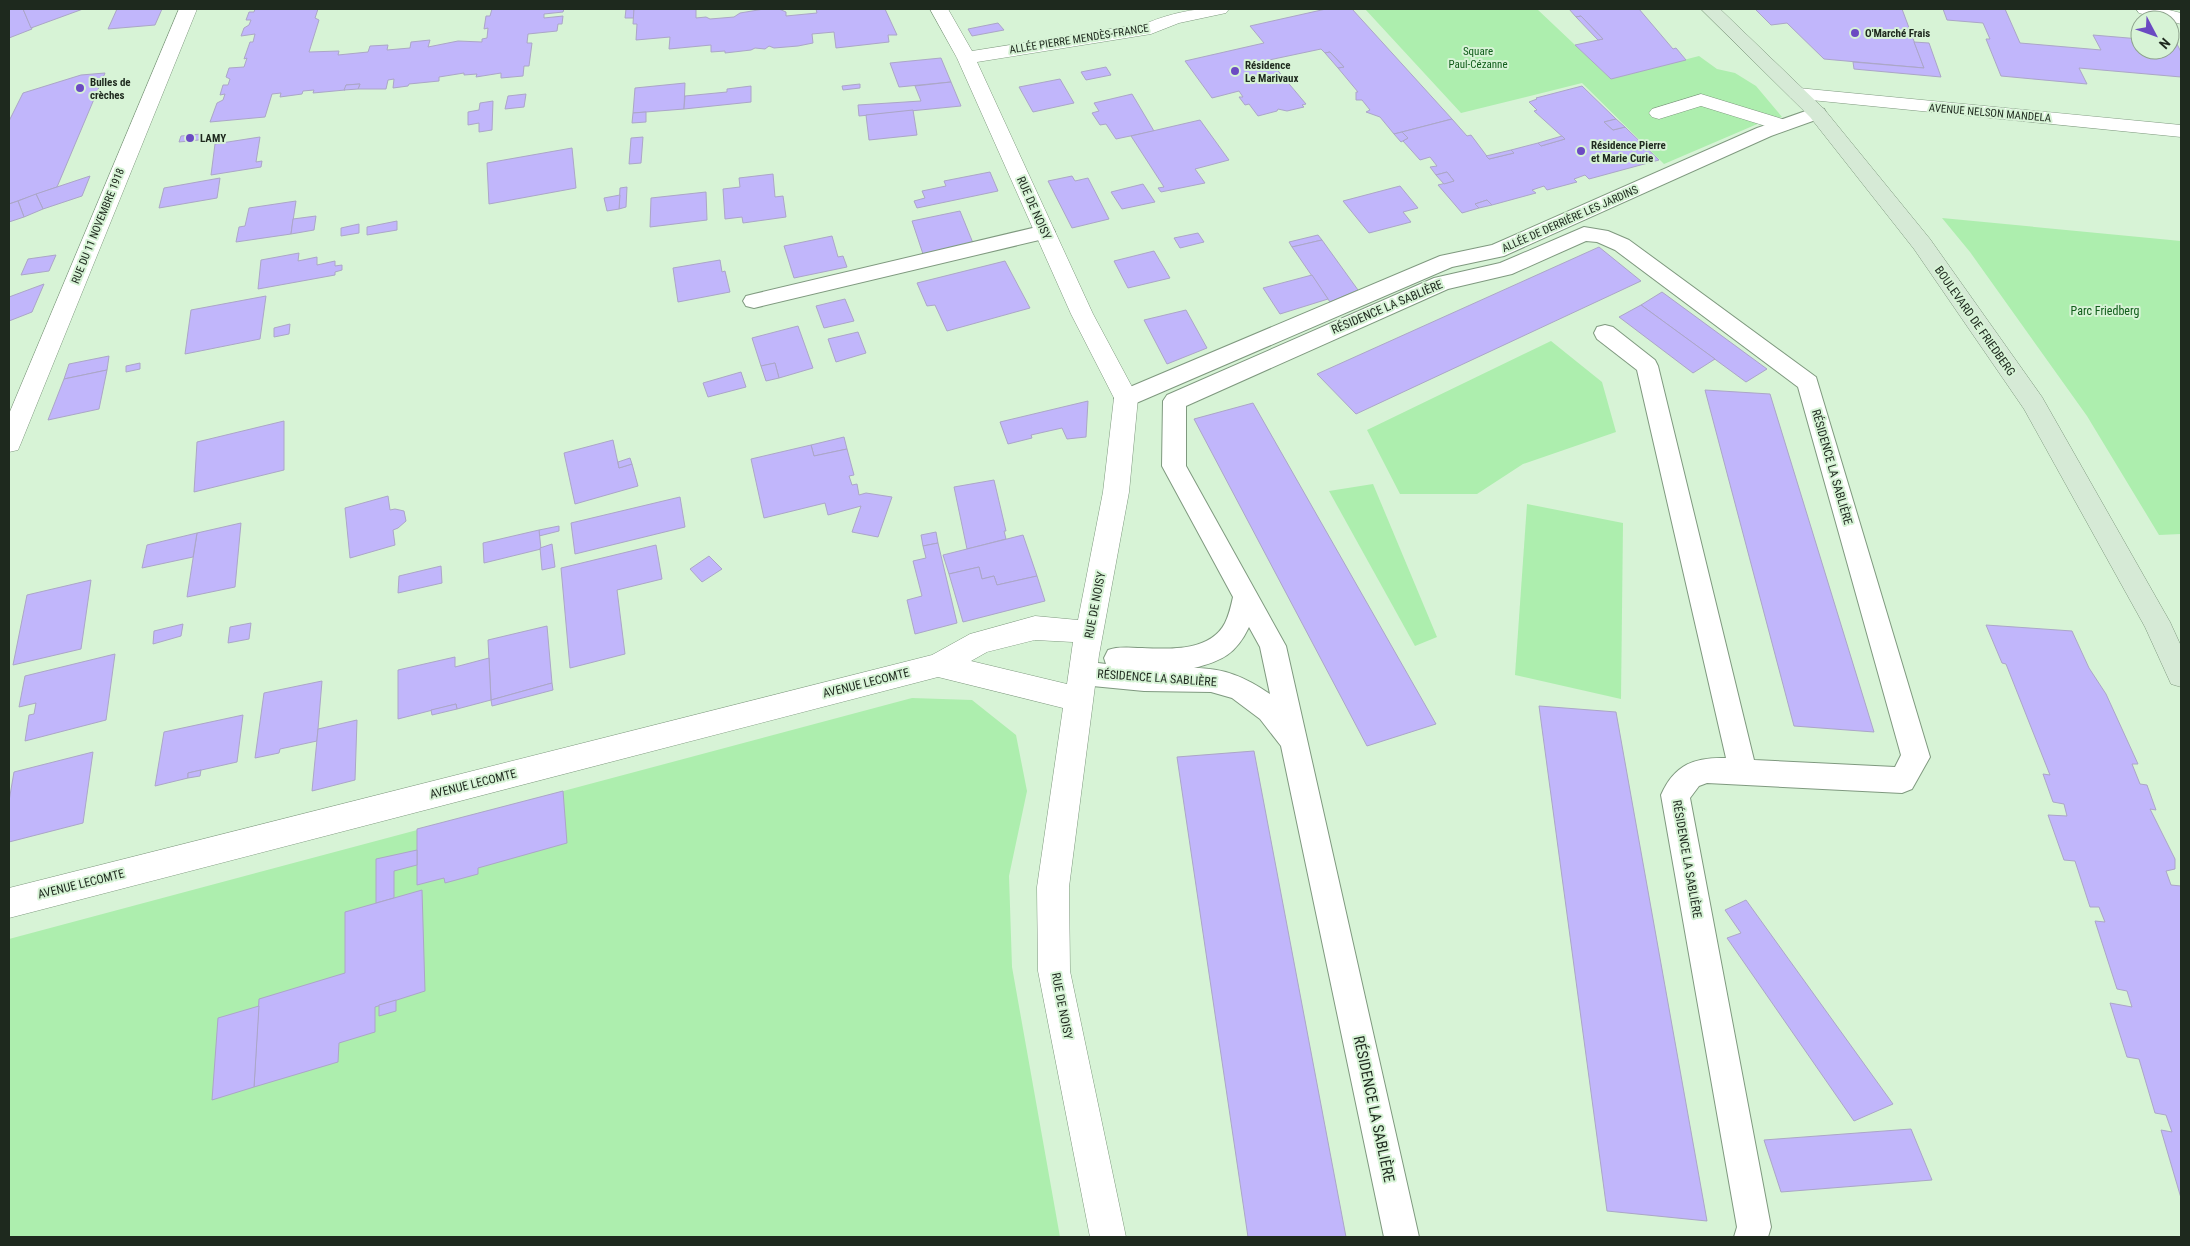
<svg xmlns="http://www.w3.org/2000/svg" width="2190" height="1246" font-family="'Roboto Condensed',sans-serif">
<rect width="100%" height="100%" fill="#d7f3d6"/>
<g fill="#adeeae">
<polygon points="1365,9 1537,9 1611,79 1699,56 1717,69 1735,73 1756,86 1782,117 1762,122 1664,164 1582,83 1461,113"/>
<polygon points="1942,218 2181,241 2181,534 2159,535 2087,416 1970,252"/>
<polygon points="1551,341 1602,382 1616,432 1523,464 1477,494 1400,494 1367,430"/>
<polygon points="1373,484 1437,637 1415,646 1329,491"/>
<polygon points="1527,504 1623,523 1621,699 1515,675"/>
<polygon points="912,698 972,700 1016,735 1027,791 1009,876 1012,967 1060,1237 9,1237 9,939"/>
</g>
<g fill="#c1b6fb" stroke="#aba6c7">
<polygon points="9,9 23,9 32,29 9,38"/>
<polygon points="23,9 83,9 31,28"/>
<polygon points="117,9 162,9 155,25 108,29"/>
<polygon points="255,9 318,9 315,18 319,20 309,52 339,51 338,55 368,52 370,46 388,45 387,50 410,48 411,42 430,40 428,47 458,41 482,42 482,39 487,38 488,28 484,29 486,16 490,16 492,9 564,9 563,12 544,14 544,18 563,16 562,24 558,24 557,31 528,34 527,43 532,43 529,66 524,66 523,76 501,78 501,73 476,77 477,74 464,75 464,73 439,77 439,81 409,84 408,86 393,88 394,79 388,80 386,89 358,89 360,84 346,85 345,90 313,93 314,90 303,91 302,94 280,97 281,93 272,94 265,117 210,122 217,103 223,100 225,94 220,95 223,85 228,85 230,79 226,77 229,68 244,67 247,58 244,59 250,42 253,42 255,34 241,36 244,28 249,25 251,20 246,20 249,12 254,12"/>
<polygon points="626,9 634,9 634,18 625,18"/>
<polygon points="634,9 696,9 696,18 706,17 710,19 734,17 740,13 764,9 779,9 786,12 786,16 817,13 816,9 885,9 897,35 888,35 889,42 836,48 834,32 812,34 813,43 798,46 774,48 769,46 765,49 755,48 751,50 725,53 725,51 711,52 711,45 669,49 670,37 636,40 637,24 633,24"/>
<polygon points="1326,9 1352,9 1452,119 1394,134 1380,117 1366,112 1370,110 1362,100 1356,100 1356,92 1358,92 1338,68 1344,67 1330,52 1325,53 1321,49 1269,60 1306,104 1302,105 1304,107 1287,111 1278,109 1277,111 1258,116 1249,104 1245,105 1239,97 1243,97 1239,91 1212,98 1185,61 1264,43 1250,26"/>
<polygon points="1569,9 1639,9 1673,49 1676,48 1686,60 1611,79 1575,45 1603,39 1581,16 1576,17"/>
<polygon points="1755,9 1902,9 1924,68 1824,59 1787,23 1771,25"/>
<polygon points="1943,9 2005,9 2020,43 2101,50 2093,35 2140,39 2140,50 2170,50 2170,42 2176,42 2181,52 2181,77 2079,68 2087,84 2001,76 1986,39 1990,39 1983,23 1947,20"/>
<polygon points="1581,16 1603,39 1598,40 1576,17"/>
<polygon points="998,23 1004,30 972,36 968,29"/>
<polygon points="1914,42 1929,43 1941,77 1854,69 1853,62 1924,68"/>
<polygon points="1330,52 1344,67 1338,68 1325,53"/>
<polygon points="941,58 951,82 899,87 890,63"/>
<polygon points="1106,67 1111,75 1086,80 1081,72"/>
<polygon points="105,73 57,187 9,204 9,121 23,93 81,75"/>
<polygon points="1060,79 1074,103 1033,112 1019,87"/>
<polygon points="951,82 961,106 859,116 858,105 921,101 915,86"/>
<polygon points="685,83 684,109 633,113 635,88"/>
<polygon points="360,84 358,89 344,90 346,85"/>
<polygon points="860,84 860,88 843,90 842,86"/>
<polygon points="751,86 751,102 684,109 685,96 727,92 727,89"/>
<polygon points="1582,86 1616,119 1604,122 1613,130 1625,127 1659,160 1589,179 1585,175 1574,179 1577,182 1547,190 1544,186 1532,190 1536,193 1492,205 1487,200 1475,204 1479,208 1462,213 1438,185 1454,181 1447,172 1436,175 1430,167 1437,166 1430,157 1420,160 1403,141 1408,138 1402,132 1452,119 1467,136 1471,135 1489,159 1514,153 1511,150 1538,143 1541,146 1565,139 1534,111 1537,110 1529,102 1537,99 1536,98"/>
<polygon points="526,94 524,107 505,109 508,96"/>
<polygon points="1132,94 1154,131 1116,139 1106,124 1100,125 1092,113 1099,111 1094,103"/>
<polygon points="493,101 492,130 479,132 479,123 468,125 468,112 479,110 480,103"/>
<polygon points="913,110 917,135 869,140 866,115"/>
<polygon points="646,112 646,122 632,123 633,113"/>
<polygon points="1616,119 1625,127 1613,130 1604,122"/>
<polygon points="1200,120 1229,160 1195,169 1205,183 1161,192 1158,188 1164,187 1131,136"/>
<polygon points="1402,132 1408,138 1401,142 1394,134"/>
<polygon points="201,134 199,140 179,142 181,136"/>
<polygon points="1562,136 1565,139 1541,146 1538,143"/>
<polygon points="260,137 256,162 262,161 261,167 211,175 215,144"/>
<polygon points="643,137 641,163 629,164 631,138"/>
<polygon points="572,148 576,188 489,204 487,163"/>
<polygon points="1511,150 1514,153 1489,159 1486,156"/>
<polygon points="990,172 998,191 917,208 914,201 925,198 922,191 946,186 944,181"/>
<polygon points="1447,172 1454,181 1444,184 1436,175"/>
<polygon points="773,174 775,197 783,196 786,217 743,223 742,217 725,219 723,189 740,187 739,178"/>
<polygon points="90,176 82,196 43,209 36,194"/>
<polygon points="1072,176 1075,181 1088,178 1109,219 1072,228 1048,181"/>
<polygon points="220,178 217,198 159,208 164,188"/>
<polygon points="1143,184 1155,202 1122,209 1111,192"/>
<polygon points="1400,186 1418,208 1403,212 1411,222 1369,233 1343,201"/>
<polygon points="627,187 626,207 619,209 620,188"/>
<polygon points="706,192 707,220 650,227 651,198"/>
<polygon points="36,194 43,209 24,217 18,201"/>
<polygon points="620,195 619,209 607,211 604,198"/>
<polygon points="1487,200 1492,205 1479,208 1475,204"/>
<polygon points="18,201 24,217 9,222 9,204"/>
<polygon points="296,201 291,234 236,242 239,227 245,226 249,208"/>
<polygon points="960,211 973,243 923,254 912,221"/>
<polygon points="316,216 314,230 291,234 293,219"/>
<polygon points="397,221 397,230 367,235 367,227"/>
<polygon points="359,224 359,233 341,236 341,228"/>
<polygon points="1198,233 1204,242 1180,248 1174,238"/>
<polygon points="1318,235 1322,240 1292,247 1289,242"/>
<polygon points="832,236 838,257 843,256 847,267 794,278 784,246"/>
<polygon points="1322,240 1358,290 1330,302 1292,247"/>
<polygon points="1599,247 1641,281 1356,414 1317,374"/>
<polygon points="1154,251 1170,278 1128,288 1114,261"/>
<polygon points="299,253 298,261 317,257 317,265 335,261 335,266 342,265 342,270 335,272 335,275 258,289 261,260"/>
<polygon points="56,255 49,271 21,275 28,259"/>
<polygon points="720,260 722,272 725,271 730,292 678,302 673,268"/>
<polygon points="1005,261 1030,308 947,331 935,305 927,306 917,283"/>
<polygon points="1312,275 1328,299 1280,314 1263,288"/>
<polygon points="44,284 32,312 9,321 9,297"/>
<polygon points="1662,292 1767,369 1746,382 1641,305"/>
<polygon points="266,296 260,339 185,354 191,310"/>
<polygon points="845,299 854,321 824,328 816,306"/>
<polygon points="1641,305 1715,359 1693,373 1619,317"/>
<polygon points="1186,310 1207,348 1167,364 1144,320"/>
<polygon points="290,324 289,334 274,337 274,328"/>
<polygon points="798,326 813,368 779,378 775,363 761,366 752,338"/>
<polygon points="858,332 866,353 836,362 828,339"/>
<polygon points="109,356 107,370 64,379 69,364"/>
<polygon points="140,363 140,369 126,372 126,366"/>
<polygon points="775,363 779,378 766,381 761,366"/>
<polygon points="107,370 99,409 48,420 64,379"/>
<polygon points="741,372 746,387 708,397 703,383"/>
<polygon points="1705,390 1770,394 1874,732 1794,726"/>
<polygon points="1088,401 1086,437 1067,439 1062,428 1031,435 1032,438 1008,444 1000,422"/>
<polygon points="1253,403 1436,724 1367,746 1194,419"/>
<polygon points="284,421 284,470 194,492 197,442"/>
<polygon points="844,437 847,449 814,456 811,445"/>
<polygon points="613,440 619,468 632,464 638,486 575,504 564,453"/>
<polygon points="811,445 814,456 847,449 854,475 849,476 852,485 857,484 859,495 866,493 892,497 878,537 852,532 861,506 828,515 825,503 764,518 751,459"/>
<polygon points="630,458 632,464 619,468 618,462"/>
<polygon points="994,480 1006,531 1004,531 1006,539 967,549 954,487"/>
<polygon points="388,496 390,510 395,509 404,511 406,521 398,528 393,530 395,545 350,558 345,508"/>
<polygon points="680,497 685,527 575,554 571,523"/>
<polygon points="241,523 235,587 187,597 197,533"/>
<polygon points="559,526 559,531 539,536 539,530"/>
<polygon points="539,530 541,549 484,563 483,543"/>
<polygon points="936,532 938,543 923,546 921,535"/>
<polygon points="197,533 193,557 142,568 147,545"/>
<polygon points="1023,535 1037,576 997,585 994,576 982,579 979,567 949,574 943,555"/>
<polygon points="938,543 957,623 915,634 907,600 922,596 913,561 926,558 923,546"/>
<polygon points="552,544 555,567 542,570 540,548"/>
<polygon points="656,545 662,579 617,590 625,654 570,668 561,568"/>
<polygon points="709,556 722,569 702,582 690,569"/>
<polygon points="441,566 442,583 398,593 399,576"/>
<polygon points="979,567 982,579 994,576 997,585 1037,576 1045,601 963,622 949,574"/>
<polygon points="91,580 81,649 13,665 27,595"/>
<polygon points="251,623 249,639 228,643 230,627"/>
<polygon points="183,624 181,636 153,644 154,631"/>
<polygon points="1986,625 2072,631 2089,668 2106,694 2138,764 2132,764 2140,784 2147,785 2156,810 2150,809 2175,859 2175,869 2166,871 2171,885 2181,886 2181,1198 2161,1130 2172,1132 2166,1115 2155,1113 2139,1059 2127,1057 2110,1003 2132,1007 2127,991 2117,989 2095,921 2105,922 2099,907 2090,907 2075,861 2064,860 2048,815 2067,816 2064,804 2053,802 2043,774 2050,775 2006,664 2002,663"/>
<polygon points="547,626 552,683 491,700 488,640"/>
<polygon points="115,654 106,720 25,741 29,715 34,714 36,703 19,707 25,676"/>
<polygon points="455,657 455,667 489,658 491,700 457,709 456,704 398,719 398,670"/>
<polygon points="322,681 317,741 280,749 279,753 255,758 264,693"/>
<polygon points="552,683 553,690 492,706 491,700"/>
<polygon points="456,704 457,709 432,715 431,710"/>
<polygon points="1539,706 1616,712 1707,1221 1607,1211"/>
<polygon points="243,715 237,762 188,773 188,778 155,786 164,732"/>
<polygon points="357,720 355,780 312,791 318,729"/>
<polygon points="1254,751 1346,1237 1248,1237 1177,757"/>
<polygon points="93,752 83,823 9,842 9,801 14,772"/>
<polygon points="201,770 200,776 188,778 188,773"/>
<polygon points="563,791 567,843 478,868 478,874 445,883 444,878 417,885 417,829"/>
<polygon points="417,850 417,865 394,871 394,898 376,903 376,859"/>
<polygon points="422,890 425,991 375,1007 375,1032 339,1043 338,1062 254,1087 259,999 345,973 345,912"/>
<polygon points="1746,900 1893,1104 1854,1121 1727,938 1741,933 1725,910"/>
<polygon points="396,1000 396,1011 379,1016 379,1005"/>
<polygon points="259,1006 254,1087 212,1100 218,1018"/>
<polygon points="1911,1129 1932,1180 1781,1192 1764,1140"/>
</g>
<g fill="none" stroke-linecap="round" stroke-linejoin="round">
<defs>
<g id="lane">
<polygon points="1817,107 1824,109 1826,113 1824,117 1771,136 1504,256 1452,267 1134,404 1126,406 1118,404 1114,398 1118,392 1440,256 1492,245 1757,128"/>
<polygon points="1045,225 1052,227 1055,232 1052,237 754,308 746,306 743,301 746,296 754,294"/>
<path d="M 1584,227 L 1608,231 L 1629,240 L 1816,377 L 1930,757 L 1912,789 L 1902,793 L 1707,783 L 1699,786 L 1690,798 L 1771,1227 L 1768,1237 L 1734,1237 L 1737,1227 L 1661,795 C 1674,765 1694,757 1726,758 L 1637,370 L 1597,339 L 1594,333 L 1597,327 L 1605,325 L 1613,327 L 1655,360 L 1658,366 L 1754,760 L 1895,767 L 1901,755 L 1798,387 L 1615,250 L 1597,242 L 1586,241 L 1512,274 L 1448,289 L 1186,406 L 1186,466 L 1286,646 L 1419,1237 L 1384,1237 L 1281,746 L 1260,719 L 1232,698 L 1211,692 L 1144,691 L 1082,685 L 1072,681 L 1069,673 L 1072,665 L 1082,661 L 1106,664 L 1104,658 L 1108,650 C 1119,646 1129,648 1142,648 C 1169,649 1210,652 1225,623 C 1229,615 1231,606 1233,597 L 1162,466 L 1163,401 L 1167,395 L 1434,278 L 1500,263 ZM 1249,627 L 1260,647 L 1270,694 C 1245,677 1224,668 1194,668 C 1222,661 1236,654 1249,627 Z"/>
</g>
<g id="street">
<polygon points="179,9 197,9 21,443 18,450 9,452 9,414"/>
<path d="M 930,9 L 948,9 L 972,51 L 1147,23 C 1174,12 1200,7 1229,9 L 1226,13 L 1179,23 L 1151,34 L 977,62 L 1093,314 L 1138,398 L 1129,492 L 1099,655 L 1069,887 L 1070,971 L 1126,1237 L 1090,1237 L 1038,971 L 1037,887 L 1063,708 L 938,677 L 9,918 L 9,888 L 932,655 L 970,634 L 1035,616 L 1078,620 L 1103,492 L 1114,398 L 1071,314 L 957,58 ZM 1035,640 L 1073,642 L 1067,684 L 971,661 L 987,652 Z"/>
<polygon points="2136,9 2165,9 2181,13 2181,24 2139,13"/>
<polygon points="1798,88 2181,125 2181,137 1791,98 1788,94 1791,90"/>
<polygon points="1701,94 1789,121 1792,125 1789,129 1782,131 1701,106 1659,119 1652,117 1649,113 1652,109"/>
</g>
<polygon id="secondary" points="1701,9 1720,9 1824,109 1930,239 2042,397 2170,622 2181,646 2181,687 2171,684 2145,627 2024,409 1914,249 1810,117"/>
</defs>
<use href="#lane" stroke="#7f997f" stroke-width="2"/>
<use href="#street" stroke="#7f997f" stroke-width="1"/>
<use href="#secondary" stroke="#7f997f" stroke-width="1"/>
<use href="#lane" fill="#fff" fill-rule="evenodd"/>
<use href="#street" fill="#fff" fill-rule="evenodd"/>
<use href="#secondary" fill="#d6ead6" fill-rule="evenodd"/>
</g>
<g fill="#6b4ac2" stroke="#d7f3d6" stroke-width="2">
<circle cx="1855" cy="33" r="5"/>
<circle cx="1235" cy="71" r="5"/>
<circle cx="80" cy="88" r="5"/>
<circle cx="190" cy="138" r="5"/>
<circle cx="1581" cy="151" r="5"/>
</g>
<g text-anchor="middle" dominant-baseline="central" stroke-width="4" stroke-linejoin="round" paint-order="stroke">
<g font-size="11" font-weight="bold" fill="#1e291e" stroke="#d7f3d6" text-anchor="start">
<text x="1865" y="33">O'Marché Frais</text>
<text x="1245" y="65">Résidence<tspan x="1245" dy="13">Le Marivaux</tspan></text>
<text x="90" y="82">Bulles de<tspan x="90" dy="13">crèches</tspan></text>
<text x="200" y="138">LAMY</text>
<text x="1591" y="145">Résidence Pierre<tspan x="1591" dy="13">et Marie Curie</tspan></text>
</g>
<g font-size="11" fill="#1e291e" stroke="#d7f3d6">
<text transform="translate(1079 39) rotate(-9)">ALLÉE PIERRE MENDÈS-FRANCE</text>
<text transform="translate(1990 113) rotate(5)">AVENUE NELSON MANDELA</text>
<text transform="translate(1570 219) rotate(-24)">ALLÉE DE DERRIÈRE LES JARDINS</text>
<text transform="translate(98 226) rotate(-68)">RUE DU 11 NOVEMBRE 1918</text>
</g>
<g font-size="11" fill="#105c1a" stroke="#d7f3d6">
<text x="1478" y="51">Square<tspan x="1478" dy="13">Paul-Cézanne</tspan></text>
</g>
<g font-size="12" fill="#1e291e" stroke="#d7f3d6">
<text transform="translate(1034 208) rotate(66)">RUE DE NOISY</text>
<text transform="translate(1387 307) rotate(-23)">RÉSIDENCE LA SABLIÈRE</text>
<text transform="translate(1975 321) rotate(55)">BOULEVARD DE FRIEDBERG</text>
<text transform="translate(1832 467) rotate(74)">RÉSIDENCE LA SABLIÈRE</text>
<text transform="translate(1095 605) rotate(-79)">RUE DE NOISY</text>
<text transform="translate(1157 678) rotate(4)">RÉSIDENCE LA SABLIÈRE</text>
<text transform="translate(866 683) rotate(-14)">AVENUE LECOMTE</text>
<text transform="translate(473 784) rotate(-14)">AVENUE LECOMTE</text>
<text transform="translate(1687 859) rotate(80)">RÉSIDENCE LA SABLIÈRE</text>
<text transform="translate(81 884) rotate(-14)">AVENUE LECOMTE</text>
<text transform="translate(1062 1006) rotate(79)">RUE DE NOISY</text>
</g>
<g font-size="12" fill="#105c1a" stroke="#d7f3d6">
<text x="2105" y="311">Parc Friedberg</text>
</g>
<g font-size="15" fill="#1e291e" stroke="#d7f3d6">
<text transform="translate(1374 1109) rotate(78)">RÉSIDENCE LA SABLIÈRE</text>
</g>
</g>
<rect width="2190" height="1246" fill="none" stroke="#1e291e" stroke-width="20"/>
<g transform="translate(2155 35) rotate(131)"><circle r="24" fill="#d7f3d6" stroke="#8da28c"/>
<path d="M0-4L9 19L0 12L-9 19Z" fill="#6b4ac2"/>
<text y="-8" font-size="14" font-weight="bold" text-anchor="middle" fill="#1e291e">N</text>
</g>
</svg>
